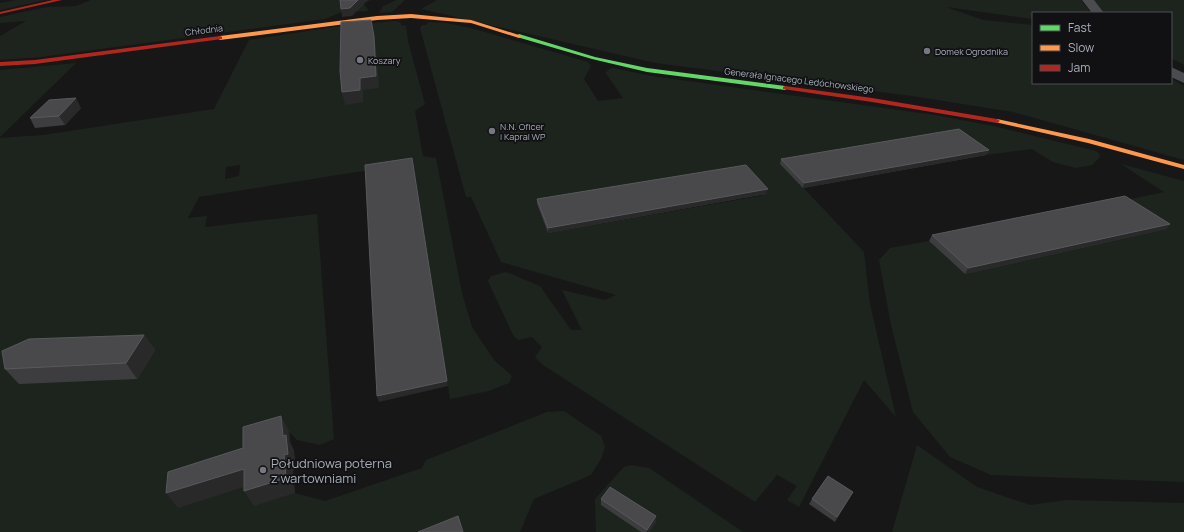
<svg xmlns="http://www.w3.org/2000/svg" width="1184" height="532" font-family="Manrope,sans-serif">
<rect width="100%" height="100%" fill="#171717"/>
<g fill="#1d241e" fill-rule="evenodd">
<polygon points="17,0 46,0 0,10 0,3"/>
<polygon points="91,0 371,0 363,3 369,11 342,12 325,19 41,57 0,60 0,36 26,21 0,23 0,17 47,7 76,6"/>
<polygon points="396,0 405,0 392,12 379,13 383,6"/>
<polygon points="437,0 1081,0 1091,13 1033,13 1033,19 946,7 983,20 1033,25 1033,83 1171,83 1171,78 1184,86 1184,160 1013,112 912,96 655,63 421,9"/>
<polygon points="1093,0 1184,0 1184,65 1171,58 1171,13 1104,13"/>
<path d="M 395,21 L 400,22 L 402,26 L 406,25 L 408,41 L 425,104 L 415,111 L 423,156 L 436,158 L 462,293 L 472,327 L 494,360 L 512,376 L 509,383 L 489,391 L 450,399 L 413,163 L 199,197 L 188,218 L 207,216 L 205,227 L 317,214 L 334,439 L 320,445 L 297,440 L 289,432 L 291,451 L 294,450 L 296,469 L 293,471 L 295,493 L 325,501 L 422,468 L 426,460 L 547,412 L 564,411 L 601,436 L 605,447 L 601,459 L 591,475 L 534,499 L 520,532 L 0,532 L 0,138 L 43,135 L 214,109 L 249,40 L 347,25 ZM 240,165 L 239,176 L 225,179 L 226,167 Z"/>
<path d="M 429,22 L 446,23 L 471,28 L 588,62 L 591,66 L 584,79 L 598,101 L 623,98 L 605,72 L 608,71 L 609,69 L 613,68 L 652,76 L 935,115 L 993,126 L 1096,151 L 1100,154 L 1099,158 L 1092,165 L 1076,168 L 1053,162 L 1032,149 L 986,155 L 781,164 L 864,252 L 870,304 L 896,417 L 864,380 L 799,507 L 787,500 L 797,486 L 777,475 L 755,502 L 543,365 L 535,357 L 542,347 L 532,337 L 518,340 L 513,335 L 488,281 L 491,276 L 506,272 L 540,286 L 571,330 L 582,330 L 562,290 L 605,300 L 616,295 L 501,262 L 471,197 L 466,197 L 420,28 L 422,25 L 426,25 ZM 766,195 L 548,233 L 537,205 Z"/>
<polygon points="76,63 0,137 0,70"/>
<polygon points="1121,164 1184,181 1184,482 991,475 950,457 913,412 891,325 879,260 890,248 929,241 965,274 1165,229 1122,201 1164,192"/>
<polygon points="917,445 977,487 1030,505 1067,500 1184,503 1184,532 892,532"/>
<polygon points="631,465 649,468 743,532 596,532 595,499 624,467"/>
</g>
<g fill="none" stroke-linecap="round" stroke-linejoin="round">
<g fill="#4b4c50" fill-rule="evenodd">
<polygon points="1082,0 1094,0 1104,13 1092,13"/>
<polygon points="1171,67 1184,73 1184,83 1171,77"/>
</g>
<polygon fill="#63d668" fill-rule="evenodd" points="519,34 595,57 647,68 785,86 788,88 785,90 647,72 592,59 517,37 516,36"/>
<g fill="#ff974d" fill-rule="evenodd">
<polygon points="411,14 471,20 522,36 519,38 471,23 411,18 377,20 220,40 217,38 220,36 377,16"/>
<polygon points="997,119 1089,139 1184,165 1184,169 1088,143 995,122 994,121"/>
</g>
<g fill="#b3261e" fill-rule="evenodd">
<polygon points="53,0 62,0 0,14 0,12"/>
<polygon points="220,36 222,37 222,39 35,64 0,66 0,62 35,60"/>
<polygon points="785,86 872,98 997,119 1000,121 997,123 872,102 783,89 783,87"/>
</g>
</g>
<g fill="#3d3d3f">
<polygon points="81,108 65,125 35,128 30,118"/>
<polygon points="989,150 986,155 803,188 780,164 781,159"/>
<polygon points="766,194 548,233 537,204 537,199"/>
<polygon points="1170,224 1166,229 965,274 929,241 932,235"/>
<polygon points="144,335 155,350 137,379 19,384 5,369"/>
<polygon points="850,497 835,522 809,504 812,499"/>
<polygon points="601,499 656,522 649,532 641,532 601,505"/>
</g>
<g fill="#29292a">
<polygon points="358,0 368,0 352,16 342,17 341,9"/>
<polygon points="371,20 376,48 379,88 363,90 363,102 345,105 342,92 360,78"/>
<polygon points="76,98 81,108 65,125 59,116"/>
<polygon points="989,150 986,155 803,188 804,183"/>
<polygon points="413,163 448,386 379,402 377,396"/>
<polygon points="768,189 766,194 548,233 548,228"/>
<polygon points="1170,224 1166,229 965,274 968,268"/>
<polygon points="144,335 155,350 137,379 126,363"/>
<polygon points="281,416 289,431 290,442 294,450 296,469 293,471 295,493 254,506 244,491 283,436"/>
<polygon points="244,469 253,484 178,508 166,493"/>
<polygon points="853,492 835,522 837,517"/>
<polygon points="656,516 656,522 649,532 647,532 647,530"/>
</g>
<g fill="#49494c" stroke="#58595d">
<polygon points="340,0 358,0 350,8 341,9"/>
<polygon points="371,20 374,36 376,76 360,78 360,90 342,92 340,71 341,22"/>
<polygon points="76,98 59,116 30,118 49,100"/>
<polygon points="959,129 989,150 804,183 781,159"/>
<polygon points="412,158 447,381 377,396 365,165"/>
<polygon points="746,165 768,189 548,228 537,199"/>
<polygon points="1125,196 1170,224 968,268 932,235"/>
<polygon points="144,335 126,363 5,369 2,351 29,339"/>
<polygon points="281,416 283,436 286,435 288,454 284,455 286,478 244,491 244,469 166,493 168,472 243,448 243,427"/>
<polygon points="828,476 853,492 837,517 812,499"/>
<polygon points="610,487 656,516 647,530 601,499"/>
<polygon points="458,516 463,532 418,532"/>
</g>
<g fill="#757880" stroke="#111113" stroke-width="1.5">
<circle cx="927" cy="51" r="4"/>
<circle cx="360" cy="60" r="4"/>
<circle cx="492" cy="131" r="4"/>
<circle cx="263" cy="470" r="4"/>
</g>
<g text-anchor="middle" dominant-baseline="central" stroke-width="3.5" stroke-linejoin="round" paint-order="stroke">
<g font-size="9" fill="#a8adb8" stroke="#111113">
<text transform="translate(204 30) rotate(-7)">Chłodnia</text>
<text transform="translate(799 80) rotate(7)">Generała Ignacego Ledóchowskiego</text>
</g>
<g font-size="9" fill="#a8adb8" stroke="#111113" text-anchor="start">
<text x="935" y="51">Domek Ogrodnika</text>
<text x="368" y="60">Koszary</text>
<text x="500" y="126">N.N. Oficer<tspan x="500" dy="10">i Kapral WP</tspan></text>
</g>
<g font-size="13" fill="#a8adb8" stroke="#111113" text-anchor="start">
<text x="271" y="463">Południowa poterna<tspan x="271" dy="15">z wartowniami</tspan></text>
</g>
</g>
<rect x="1032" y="12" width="140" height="72" fill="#111113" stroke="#4d4f55"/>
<rect x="1040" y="25" width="20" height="6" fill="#63d668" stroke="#4d4f55"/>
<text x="1068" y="32" font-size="12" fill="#a8adb8">Fast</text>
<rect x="1040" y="45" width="20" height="6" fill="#ff974d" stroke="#4d4f55"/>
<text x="1068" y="52" font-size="12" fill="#a8adb8">Slow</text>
<rect x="1040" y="65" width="20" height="6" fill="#b3261e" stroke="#4d4f55"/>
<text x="1068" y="72" font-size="12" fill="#a8adb8">Jam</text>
</svg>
